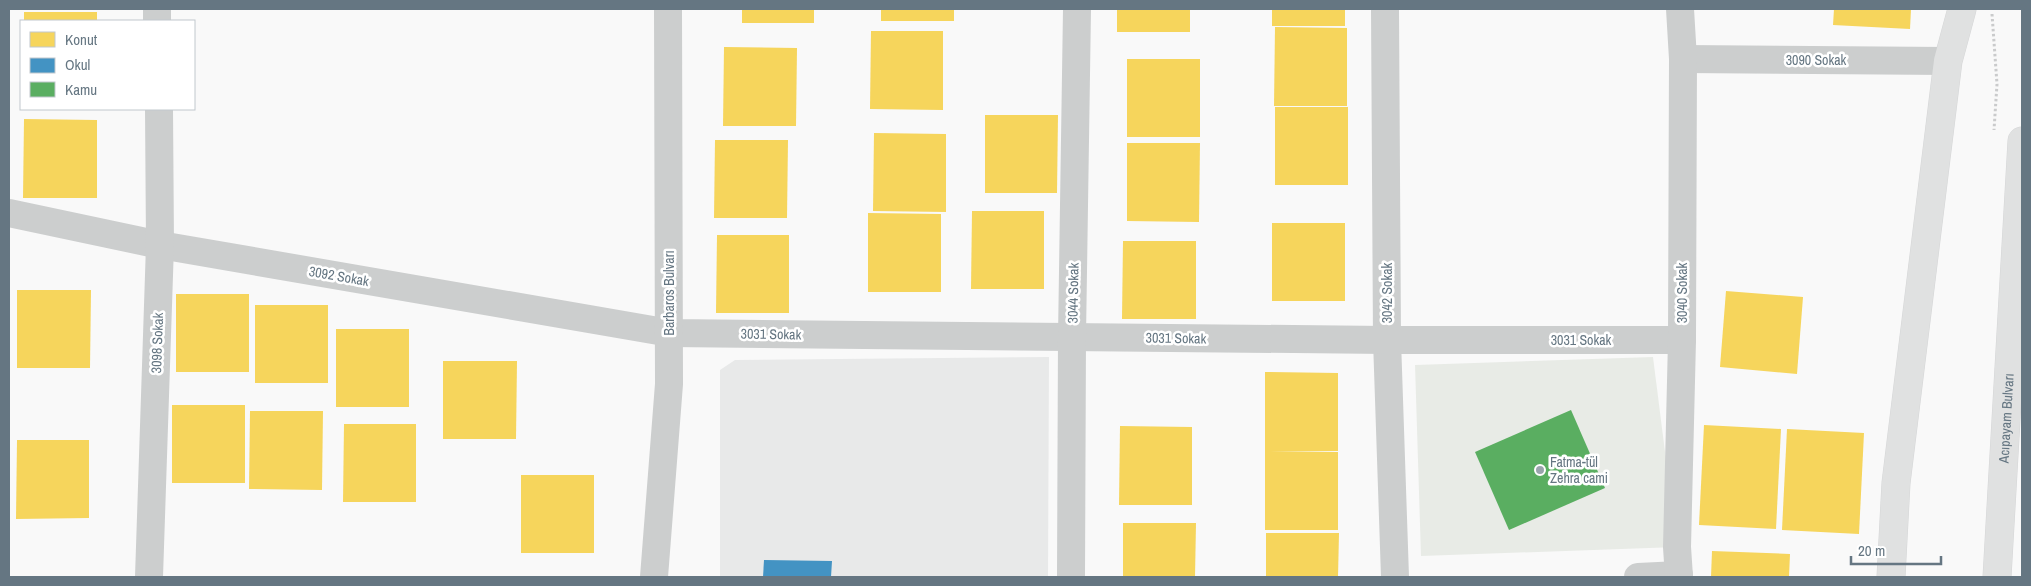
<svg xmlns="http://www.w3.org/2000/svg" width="2031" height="586" font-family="'Archivo Narrow',sans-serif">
<rect width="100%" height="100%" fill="#f9f9f9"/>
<polygon fill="#e8e9e9" points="1049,357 1048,577 720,577 720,370 735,360"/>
<polygon fill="#e8ebe6" points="1653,357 1677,547 1421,556 1415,365"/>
<g fill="#f6d55c">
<rect x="742" y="9" width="72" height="14"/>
<rect x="881" y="9" width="73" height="12"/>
<rect x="1117" y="9" width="73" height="23"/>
<rect x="1272" y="9" width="73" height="17"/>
<polygon points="1834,9 1911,9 1910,29 1833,25"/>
<rect x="24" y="12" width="73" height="9"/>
<polygon points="1275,27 1347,28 1347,106 1274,106"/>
<polygon points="871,31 943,31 943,110 870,109"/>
<polygon points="724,47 797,48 796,126 723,126"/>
<rect x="1127" y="59" width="73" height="78"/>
<rect x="1275" y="107" width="73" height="78"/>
<polygon points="985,115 1058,115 1057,193 985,193"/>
<polygon points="24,119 97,120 97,198 23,198"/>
<polygon points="874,133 946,134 946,212 873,211"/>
<polygon points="715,140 788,140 787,218 714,218"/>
<polygon points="1127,143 1200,143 1199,222 1127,221"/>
<polygon points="972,211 1044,211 1044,289 971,289"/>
<polygon points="868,213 941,214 941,292 868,292"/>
<rect x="1272" y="223" width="73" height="78"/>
<polygon points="717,235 789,235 789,313 716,313"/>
<polygon points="1123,241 1196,241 1196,319 1122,319"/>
<polygon points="17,290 91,290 90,368 17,368"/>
<polygon points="1726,291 1803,297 1797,374 1720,367"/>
<rect x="176" y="294" width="73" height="78"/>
<rect x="255" y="305" width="73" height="78"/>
<rect x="336" y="329" width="73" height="78"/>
<polygon points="443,361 517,361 516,439 443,439"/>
<polygon points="1265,372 1338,373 1338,451 1265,451"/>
<rect x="172" y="405" width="73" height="78"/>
<polygon points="250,411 323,411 322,490 249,489"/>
<polygon points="344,424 416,424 416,502 343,502"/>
<polygon points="1704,425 1781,429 1776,529 1699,525"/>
<polygon points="1120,426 1192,427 1192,505 1119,505"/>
<polygon points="1787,429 1864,433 1859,534 1782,530"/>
<polygon points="17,440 89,440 89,518 16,519"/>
<polygon points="1265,451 1338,452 1338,530 1265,530"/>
<rect x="521" y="475" width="73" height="78"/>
<polygon points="1123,523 1196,523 1195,577 1123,577"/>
<polygon points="1266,533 1339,533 1338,577 1266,577"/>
<polygon points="1712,551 1790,554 1789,577 1711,577"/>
</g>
<polygon fill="#4393c3" points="764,560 832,561 831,577 763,577"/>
<polygon fill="#5aae61" points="1571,410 1605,488 1509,530 1475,452"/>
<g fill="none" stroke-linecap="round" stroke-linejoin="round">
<defs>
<g id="primary">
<polyline points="1891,577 1896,483 1948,61 1962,9"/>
<path id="s1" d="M 1997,577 L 2022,141"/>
</g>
</defs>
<use href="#primary" stroke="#d5d6d7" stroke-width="29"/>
<polyline stroke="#cacbcc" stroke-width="3" stroke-dasharray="2.5 2.5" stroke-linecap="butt" points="1992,14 1997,84 1994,130"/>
<g stroke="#cccece" stroke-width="28">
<polyline points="157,9 157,21"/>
<polyline points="1385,9 1387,340 1395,577"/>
<polyline points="1683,59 1948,61"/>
<polyline points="9,213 160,245 670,333 1387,340 1682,340"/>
<polyline points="149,577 160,245 159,109"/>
<polyline points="1071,577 1072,337 1077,9"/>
<polyline points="1638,577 1679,575"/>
<polyline points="1679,577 1677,547 1682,340 1683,59 1680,9"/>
</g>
<polyline stroke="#cccece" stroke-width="28" points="654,577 669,384 668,9"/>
<use href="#primary" stroke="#e0e1e1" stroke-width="28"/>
</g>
<circle fill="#99a4ac" stroke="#fff" stroke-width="2" cx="1540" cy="470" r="5"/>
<g text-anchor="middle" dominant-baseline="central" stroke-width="5" stroke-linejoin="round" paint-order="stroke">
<g font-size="14" fill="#657682" stroke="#fff">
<text x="1816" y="60">3090 Sokak</text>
<text transform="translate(339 276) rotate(10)">3092 Sokak</text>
<text transform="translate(669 293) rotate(-90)">Barbaros Bulvarı</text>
<text transform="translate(1073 293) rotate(-89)">3044 Sokak</text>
<text transform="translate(1387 293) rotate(-90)">3042 Sokak</text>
<text transform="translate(1682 293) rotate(-90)">3040 Sokak</text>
<text transform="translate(771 334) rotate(1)">3031 Sokak</text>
<text transform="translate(1176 338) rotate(1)">3031 Sokak</text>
<text x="1581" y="340">3031 Sokak</text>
<text transform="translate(157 343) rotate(-88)">3098 Sokak</text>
<text stroke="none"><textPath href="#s1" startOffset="159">Acıpayam Bulvarı</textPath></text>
</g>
<g font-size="14" fill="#657682" stroke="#fff" text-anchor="start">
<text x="1550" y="462">Fatma-tül<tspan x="1550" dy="16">Zehra cami</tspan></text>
</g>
</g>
<rect width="2031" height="586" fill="none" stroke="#657682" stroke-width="20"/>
<rect x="20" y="20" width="175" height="90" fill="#ffffff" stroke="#c1c8cd"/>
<rect x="30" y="32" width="25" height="15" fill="#f6d55c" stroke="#c1c8cd"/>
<text x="65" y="45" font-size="15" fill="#657682">Konut</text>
<rect x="30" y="58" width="25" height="15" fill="#4393c3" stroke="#c1c8cd"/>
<text x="65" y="70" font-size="15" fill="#657682">Okul</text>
<rect x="30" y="82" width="25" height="15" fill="#5aae61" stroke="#c1c8cd"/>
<text x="65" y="95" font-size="15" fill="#657682">Kamu</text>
<path d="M1851 556v8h90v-8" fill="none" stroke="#657682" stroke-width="2.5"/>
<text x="1858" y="556" font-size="15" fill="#657682" stroke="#ffffff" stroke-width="4" paint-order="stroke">20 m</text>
</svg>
